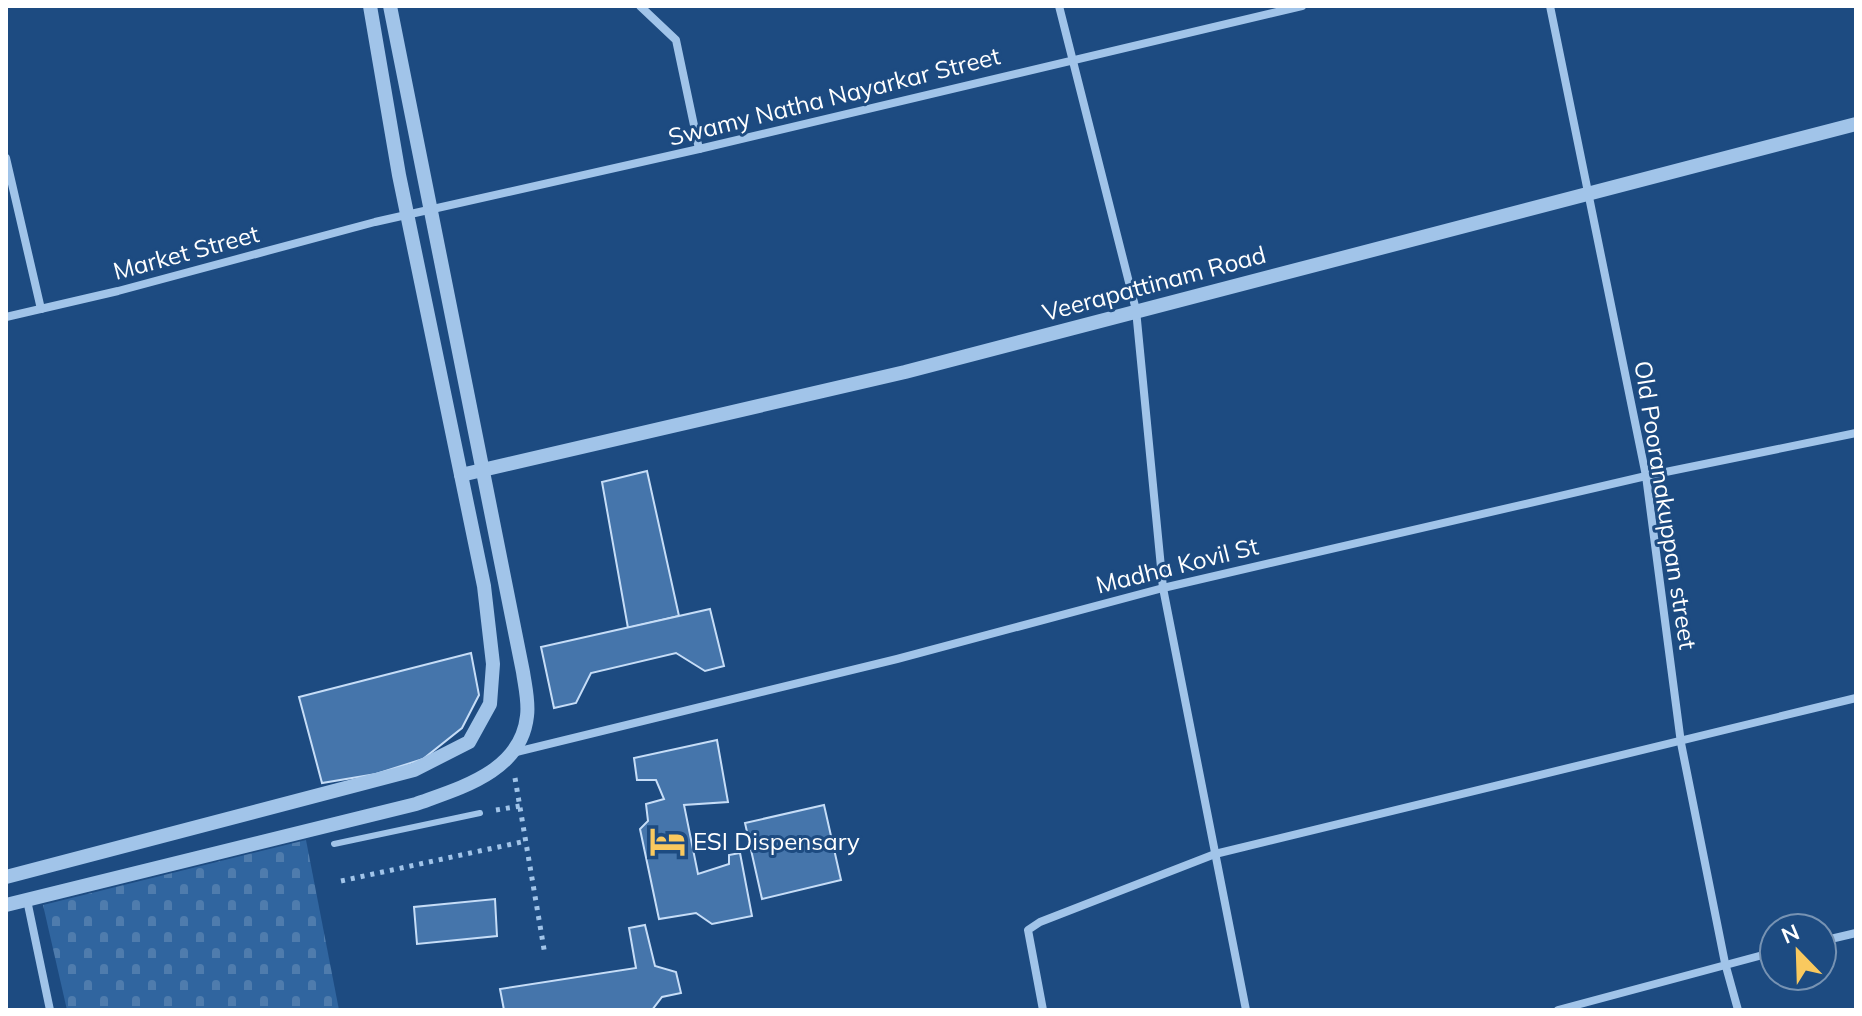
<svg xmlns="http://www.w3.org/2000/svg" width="1862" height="1016" font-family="Mulish,sans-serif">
<defs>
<pattern id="cemetery-stones" width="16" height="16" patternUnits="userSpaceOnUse" patternTransform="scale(2)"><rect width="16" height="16" fill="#30659f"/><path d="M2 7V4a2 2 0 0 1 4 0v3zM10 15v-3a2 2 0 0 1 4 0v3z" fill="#4f7cad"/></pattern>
</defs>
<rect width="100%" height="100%" fill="#1d4b81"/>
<polygon fill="url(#cemetery-stones)" points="306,840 339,1010 67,1010 43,905"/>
<g fill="#4575ab" stroke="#c6ddf7" stroke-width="2">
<polygon points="647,471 679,616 628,628 602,482"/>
<polygon points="710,609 724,666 705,671 676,653 591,673 576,703 554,708 541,647"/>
<polygon points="471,653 479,695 462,728 423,759 376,774 322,783 299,697"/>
<polygon points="717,740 728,802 684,805 698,874 729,864 729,855 740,853 752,916 712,924 696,913 659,919 640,829 648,821 646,804 664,799 656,780 637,780 634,758"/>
<polygon points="824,805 841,880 762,899 745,823"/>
<polygon points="495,899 497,936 417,944 414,907"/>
<polygon points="645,925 655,966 676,972 681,993 662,997 652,1010 504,1010 500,989 636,968 629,928"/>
</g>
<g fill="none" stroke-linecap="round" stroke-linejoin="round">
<g stroke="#a1c4e9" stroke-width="5" stroke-dasharray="4 6" stroke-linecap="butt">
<polyline points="515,778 545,955"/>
<polyline points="496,810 520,806"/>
<polyline points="341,881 526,841"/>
</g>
<polyline stroke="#a1c4e9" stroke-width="6" points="334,844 480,813"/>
<g stroke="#a1c4e9" stroke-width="8">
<polyline points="640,6 676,40 699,149"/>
<polyline points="1059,6 1136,310 1163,588 1246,1010"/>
<polyline points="1550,6 1646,476 1681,743 1725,963 1738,1010"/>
<polyline points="6,158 41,309"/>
<polyline points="6,317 118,291 375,222 699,149 1302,6"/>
<polyline points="512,753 897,659 1163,588 1646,476 1856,433"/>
<polyline points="27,900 50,1010"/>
<polyline points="1822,941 1856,933"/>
<polyline points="1043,1010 1028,930 1040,922 1215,854 1856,698"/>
<polyline points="1558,1010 1774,952"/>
</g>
<g stroke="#a1c4e9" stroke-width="14">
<polyline points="461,475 905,372 1856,124"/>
<polyline points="6,877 414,770 469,742 490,704 493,664 484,586 399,175 370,6"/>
<path d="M 6,905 L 416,804 C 460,788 521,772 527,716 C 529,702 525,686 523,672 L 390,6"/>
</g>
</g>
<defs>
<symbol id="hotel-bare" viewBox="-9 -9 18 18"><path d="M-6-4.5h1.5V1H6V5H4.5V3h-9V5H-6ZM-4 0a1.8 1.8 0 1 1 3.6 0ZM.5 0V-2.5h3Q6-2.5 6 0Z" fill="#f9c95f" stroke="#1d4b81" stroke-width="2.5" paint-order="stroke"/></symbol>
</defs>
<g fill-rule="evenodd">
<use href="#hotel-bare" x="642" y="816" width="51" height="51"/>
</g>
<g text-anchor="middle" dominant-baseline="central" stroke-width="6" stroke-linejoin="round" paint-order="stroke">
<g font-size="24" fill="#fff" stroke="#1d4b81">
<text transform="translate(834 96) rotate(-14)">Swamy Natha Nayarkar Street</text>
<text transform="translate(186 252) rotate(-15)">Market Street</text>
<text transform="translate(1154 283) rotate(-15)">Veerapattinam Road</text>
<text transform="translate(1666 505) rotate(81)">Old Pooranakuppan street</text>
<text transform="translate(1177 565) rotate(-14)">Madha Kovil St</text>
</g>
<g font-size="24" fill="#fff" stroke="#1d4b81" text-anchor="start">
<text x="693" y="841">ESI Dispensary</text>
</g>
</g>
<rect width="1862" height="1016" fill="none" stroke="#ffffff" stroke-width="16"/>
<g transform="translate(1798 952) rotate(337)"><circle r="38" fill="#1d4b81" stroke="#7793b3" stroke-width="2"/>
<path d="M0-6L14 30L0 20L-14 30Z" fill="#f9c95f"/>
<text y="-12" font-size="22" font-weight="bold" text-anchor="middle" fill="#ffffff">N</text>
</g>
</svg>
